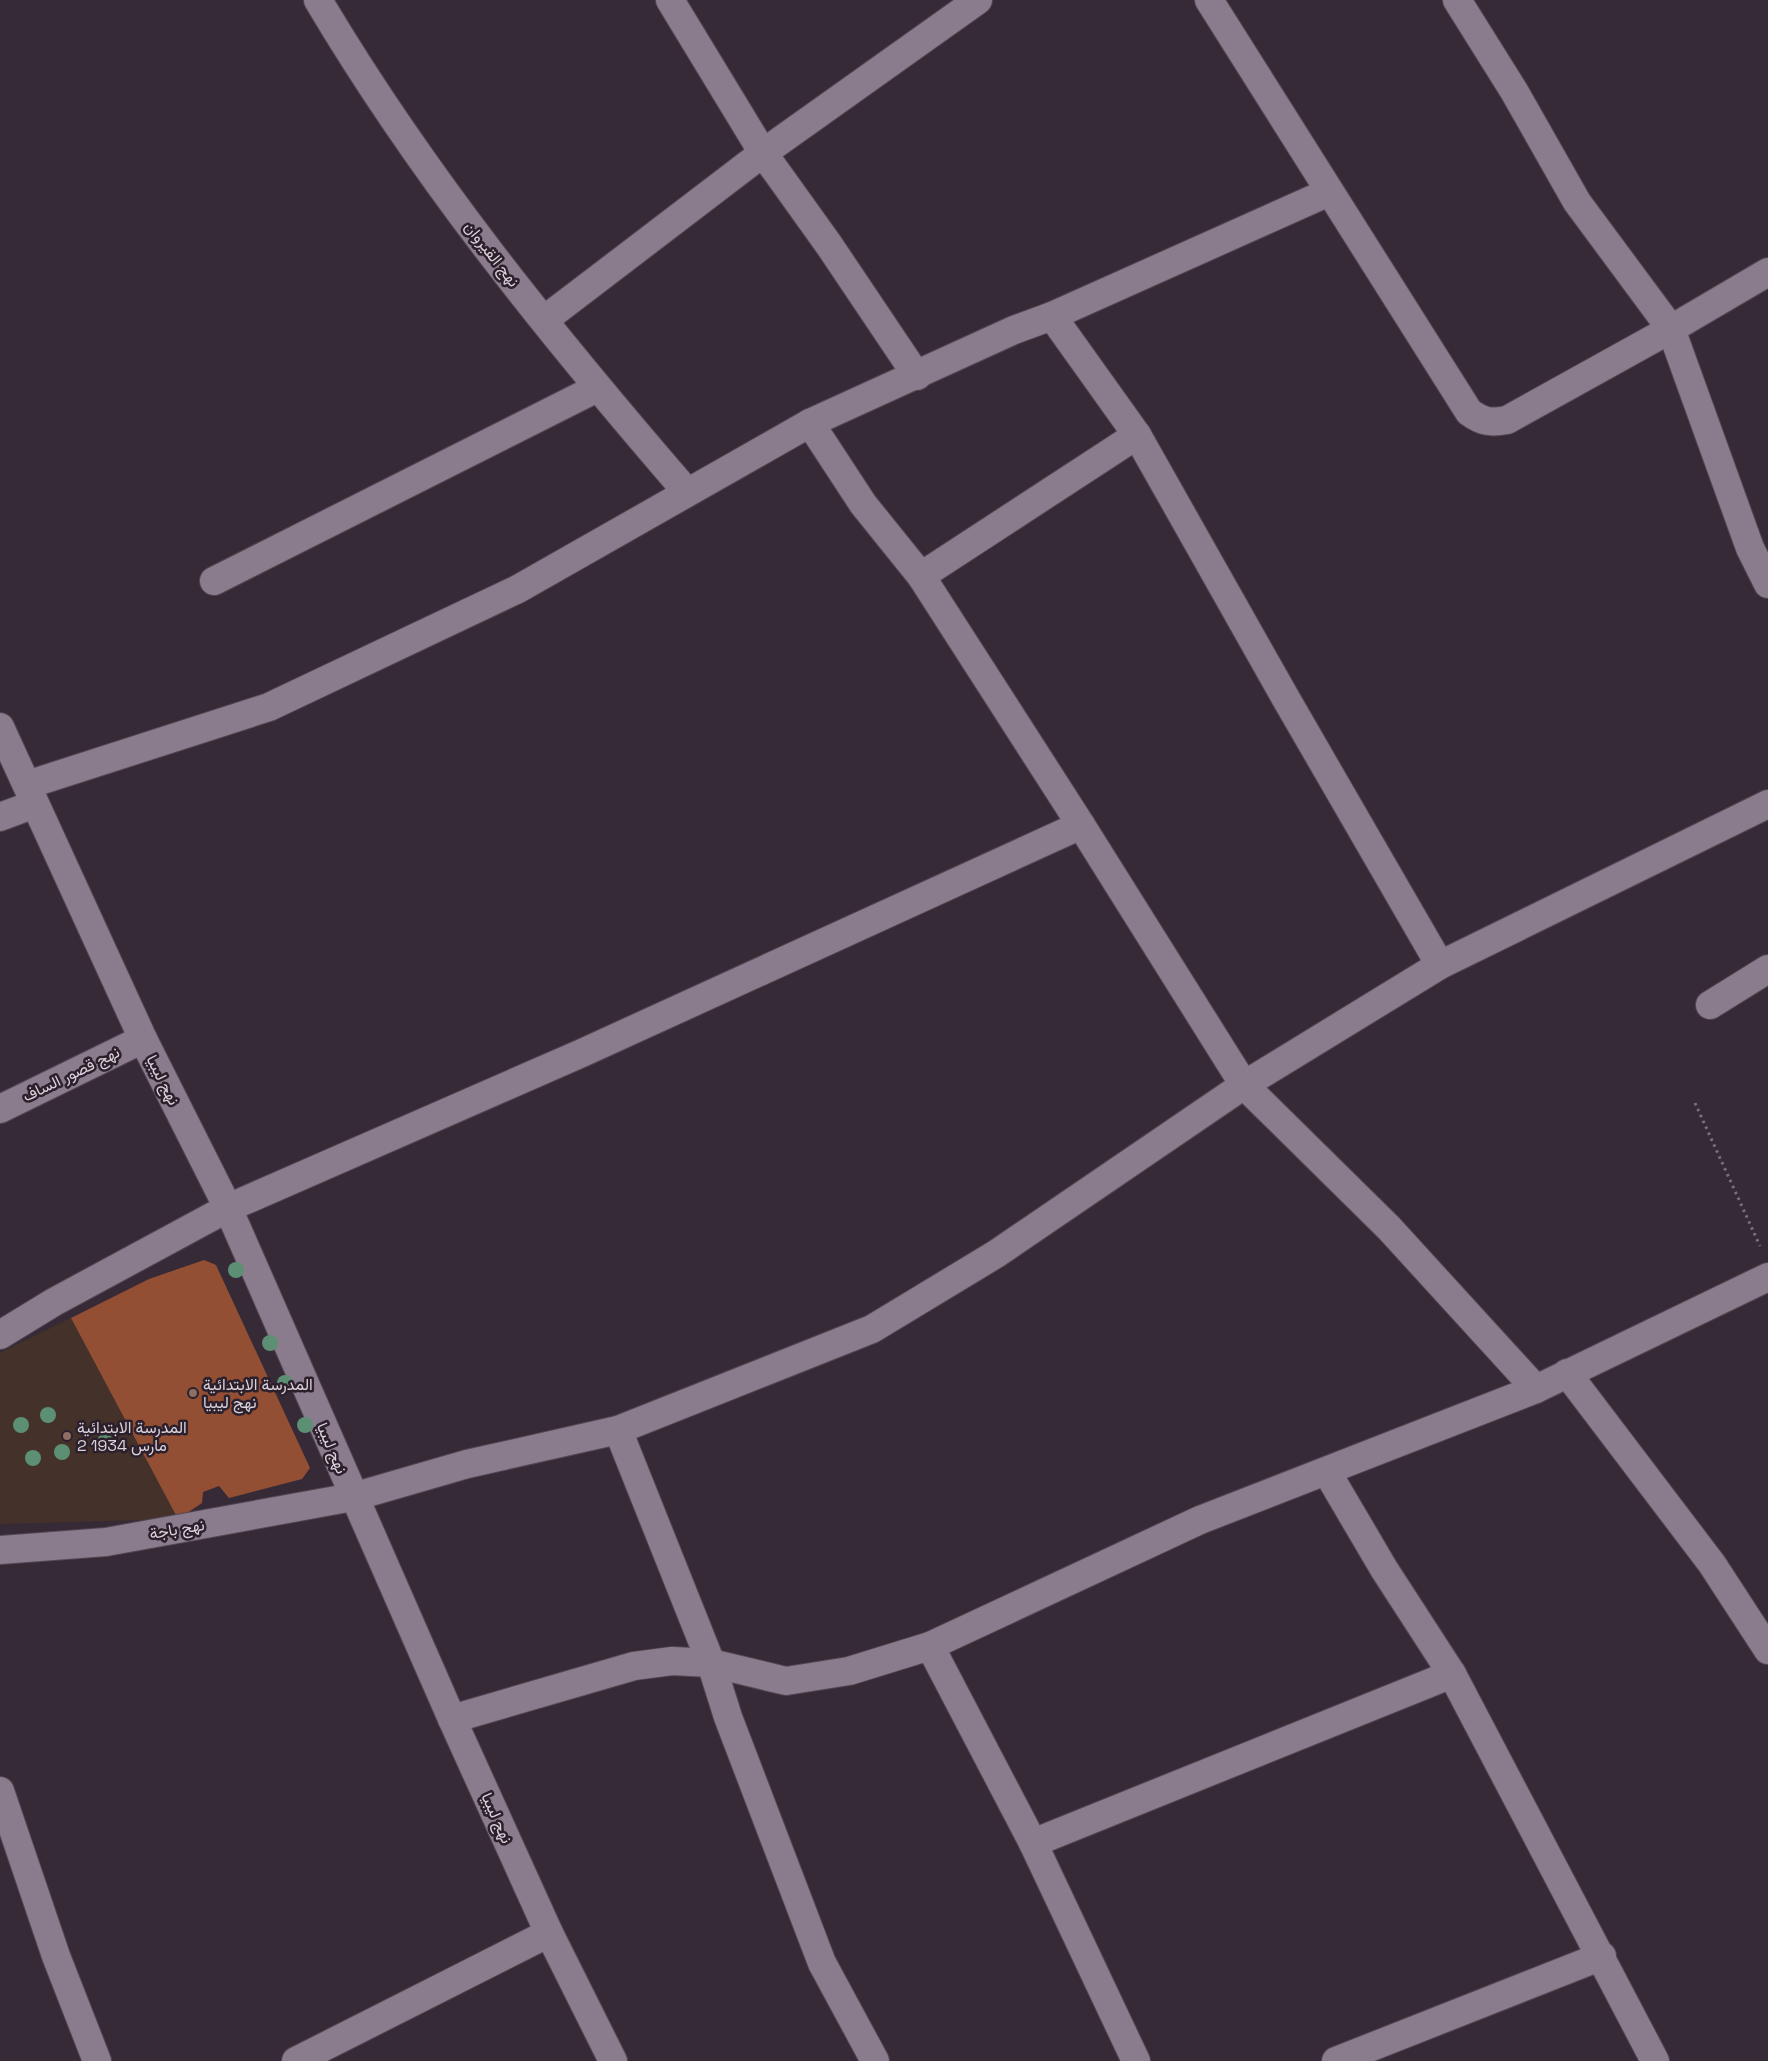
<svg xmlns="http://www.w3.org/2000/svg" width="1768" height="2061" font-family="'Space Grotesk',Vazirmatn,sans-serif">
<rect width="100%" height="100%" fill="#362a37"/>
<polygon fill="#44322a" points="71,1318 178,1519 0,1524 0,1353"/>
<polygon fill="#934f33" points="204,1260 216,1265 310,1468 302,1479 229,1498 219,1486 203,1492 202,1503 178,1519 71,1318 149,1279"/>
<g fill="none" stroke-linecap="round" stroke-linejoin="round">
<defs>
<g id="street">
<path d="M 318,0 C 423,177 553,337 687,492"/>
<polyline points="670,0 763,153 829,245 917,376"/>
<path d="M 1209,0 L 1469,412 C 1483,422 1490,423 1507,420 L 1671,329 L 1768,272"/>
<polyline points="1457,0 1514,91 1577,202 1671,329 1750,548 1768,584"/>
<polyline points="1052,316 1329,192"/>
<polyline points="544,320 763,153 978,0"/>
<polyline points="810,423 863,504 921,576 1081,825 1244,1085 1389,1228 1536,1389"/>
<polyline points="921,576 1137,435"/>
<polyline points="214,581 597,388"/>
<polyline points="0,727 143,1039 228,1208 452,1719 549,1933 613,2061"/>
<polyline points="27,785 269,707 518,589 810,423 1014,330 1052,316 1137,435 1285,697 1440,965"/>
<polyline points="0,817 35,804"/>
<polyline points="1710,1005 1768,969"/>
<polyline points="0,1109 143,1039"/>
<polyline points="0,1335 54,1302 228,1208 582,1053 1081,825"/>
<polyline points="1567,1373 1712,1564 1768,1650"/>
<polyline points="618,1430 711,1663 728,1717 822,1963 875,2061"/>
<polyline points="1327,1472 1384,1569 1452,1674 1655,2061"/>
<polyline points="0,1550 106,1542 353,1497 467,1464 618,1430 872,1329 996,1254 1244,1085 1440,965 1768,804"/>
<polyline points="930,1646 1033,1843 1136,2061"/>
<polyline points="452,1719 634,1666 672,1661 711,1663 786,1681 849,1671 930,1646 1200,1520 1536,1389 1768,1277"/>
<polyline points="0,1791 56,1956 97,2061"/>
<polyline points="1033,1843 1452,1674"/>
<polyline points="296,2061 549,1933"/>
<polyline points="1336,2061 1602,1956"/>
</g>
</defs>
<use href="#street" stroke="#524854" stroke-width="30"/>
<polyline stroke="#7a707b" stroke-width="3" stroke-dasharray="2.5 4" stroke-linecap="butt" points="1695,1103 1760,1246"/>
<use href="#street" stroke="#8a7c8c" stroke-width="28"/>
</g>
<g fill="#5c8f73">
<circle cx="236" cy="1270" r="8"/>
<circle cx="270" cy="1343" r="8"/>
<circle cx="285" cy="1383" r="8"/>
<circle cx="48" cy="1415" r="8"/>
<circle cx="21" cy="1425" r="8"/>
<circle cx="305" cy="1425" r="8"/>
<circle cx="105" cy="1442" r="8"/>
<circle cx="62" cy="1452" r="8"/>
<circle cx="33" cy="1458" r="8"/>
</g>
<g fill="#8d6e63" stroke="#2c202d" stroke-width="2">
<circle cx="193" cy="1393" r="5"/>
<circle cx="67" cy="1436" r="5"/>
</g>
<g text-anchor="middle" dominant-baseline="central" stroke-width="5" stroke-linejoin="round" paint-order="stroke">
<g font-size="16" fill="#dad2db" stroke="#2c202d">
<text transform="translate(492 254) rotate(52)">نهج القيروان</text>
<text transform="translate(71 1074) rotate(-26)">نهج قصور الساف</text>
<text transform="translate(163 1080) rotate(63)">نهج ليبيا</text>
<text transform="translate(332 1448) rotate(67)">نهج ليبيا</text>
<text transform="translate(177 1529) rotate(-10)">نهج باجة</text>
<text transform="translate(497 1818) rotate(66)">نهج ليبيا</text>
</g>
<g font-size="16" fill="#dad2db" stroke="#2c202d" text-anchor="start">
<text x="203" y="1384">المدرسة الابتدائية<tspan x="203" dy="18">نهج ليبيا</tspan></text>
<text x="77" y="1427">المدرسة الابتدائية<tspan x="77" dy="18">2 مارس 1934</tspan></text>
</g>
</g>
</svg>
